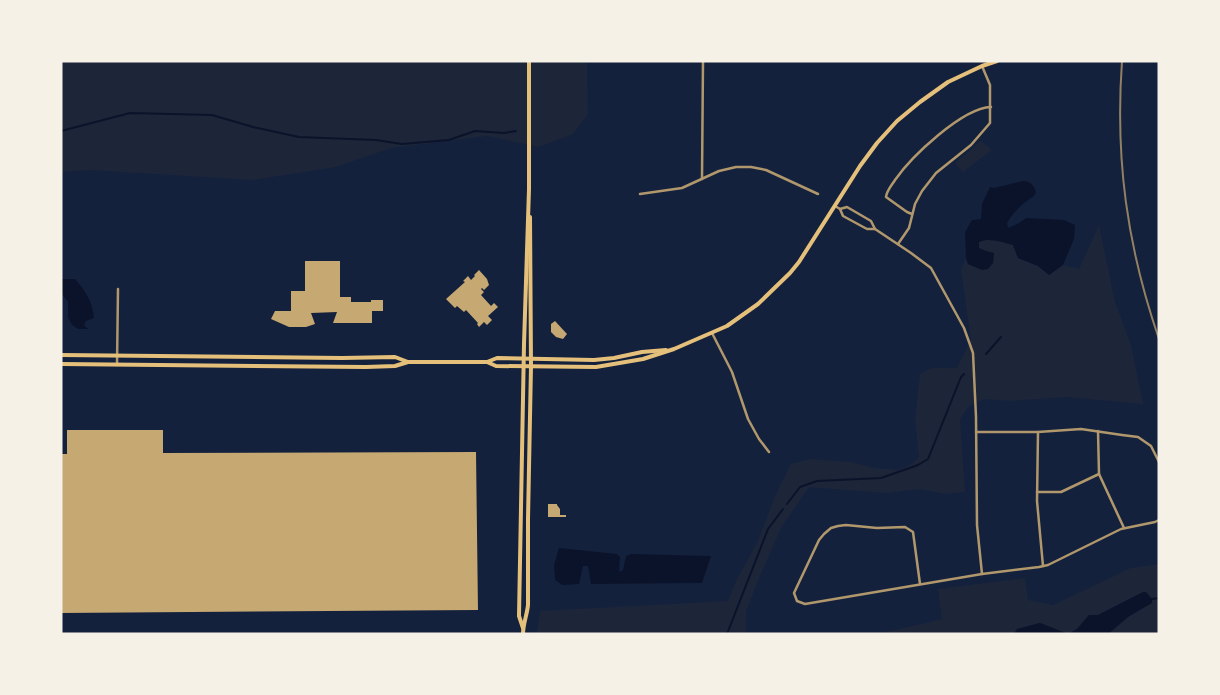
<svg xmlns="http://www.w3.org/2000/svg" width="1220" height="695" font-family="'Alegreya Sans',sans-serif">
<rect width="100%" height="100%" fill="#14213d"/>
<g fill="#1d2539">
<polygon points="61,61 587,61 588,114 573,134 539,147 487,136 391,148 336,167 253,180 90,170 61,172"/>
<polygon points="981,141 992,150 963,172 955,163"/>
<path d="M 1099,225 L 1115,302 L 1131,345 L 1143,404 L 1067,397 L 1010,401 L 984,399 L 968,407 L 960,419 L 965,492 L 945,494 L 920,489 L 884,493 L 809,487 L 782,526 L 759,578 L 746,611 L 746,634 L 537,634 L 540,611 L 728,601 L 737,579 L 757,543 L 775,496 L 791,464 L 811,459 L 850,462 L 874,468 L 898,470 L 910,465 L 919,457 L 915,418 L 920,374 L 932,368 L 957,368 L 971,340 L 961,270 L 966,258 L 968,264 L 993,263 L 994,253 L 986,251 L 979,248 L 979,242 C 989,237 1002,242 1013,245 L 1018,258 L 1038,266 L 1049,275 L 1063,265 L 1079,269 Z"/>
<polygon points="1159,564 1159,634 1108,634 1128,617 1146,592 1143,592 1098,615 1089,615 1077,629 1068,634 1040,623 1017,629 1014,634 878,634 942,619 938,589 1025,578 1028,600 1053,605 1131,568"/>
</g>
<g fill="#0b132b">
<path d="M 1023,181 C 1030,181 1034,185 1036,192 C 1034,198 1029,199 1024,203 C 1017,209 1011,216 1007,223 L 1008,228 L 1019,223 L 1026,218 L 1064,220 L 1075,225 L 1074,239 L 1063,265 L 1049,275 L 1038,266 L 1018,258 L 1013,245 C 1002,242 989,237 979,242 L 979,248 L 986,251 L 994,253 L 993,263 L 988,269 L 982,270 L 968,264 L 966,258 L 965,232 L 972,220 L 981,219 L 982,204 L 990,187 L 994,188 Z"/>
<path d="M 61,279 L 75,279 C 85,290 93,302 94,318 L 86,321 L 84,325 L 88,329 L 78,329 L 72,325 L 68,317 L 68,302 L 62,294 L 61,298 Z"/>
<polygon points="559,548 617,554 620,557 619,572 623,570 626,556 631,554 711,556 702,583 591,584 588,566 583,566 579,584 562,585 555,580 554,565"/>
<polygon points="1143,592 1146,592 1152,599 1152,603 1128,617 1108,634 1014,634 1017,629 1040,623 1068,634 1077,629 1089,615 1098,615"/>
</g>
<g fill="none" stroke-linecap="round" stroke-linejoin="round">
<g stroke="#0b132b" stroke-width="2">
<polyline points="61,131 130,113 212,115 253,127 299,137 376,140 402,144 449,140 475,131 504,133 516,131"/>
<polyline points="986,354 1001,337"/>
<polyline points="787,504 800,487 817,481 881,478 918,465 928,459 961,377 964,374"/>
<polyline points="1152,599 1159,598"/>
<polyline points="727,634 768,529 783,509"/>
</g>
</g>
<g fill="#c6a872">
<polygon points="305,261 340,261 340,297 351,297 351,302 371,302 371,300 383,300 383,311 372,311 372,323 333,323 337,312 311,313 315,324 306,327 289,327 271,319 275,311 291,311 291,291 305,291"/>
<polygon points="479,270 487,279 489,285 484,290 482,288 481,289 484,292 481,295 491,306 494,303 498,307 488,316 492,320 487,325 484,322 479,327 477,324 478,323 466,310 464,312 457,306 455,308 446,299 465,282 463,281 468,276 471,280 475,276 474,275"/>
<polygon points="555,321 567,334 563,339 556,337 551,332 551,324"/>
<polygon points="67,430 163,430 163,453 476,452 478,610 61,613 61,454 67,454"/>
<polygon points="548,504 557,504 557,505 560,509 560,515 566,515 566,517 548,517"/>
</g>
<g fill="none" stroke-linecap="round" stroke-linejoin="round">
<g stroke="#b1986c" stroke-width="2.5">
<polyline points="702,179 703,61"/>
<polyline points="640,194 682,188 719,171 736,167 751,167 766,170 818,194"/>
<polyline points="835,206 840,209 843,216 867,229 875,229"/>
<polyline points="840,209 847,207 871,221 875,229 911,253 931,268 964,328 973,353 976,417 977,525 982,574"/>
<path d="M 912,214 L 907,212 L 886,197 C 887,190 892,185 895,180 C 911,157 962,108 991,107"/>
<polyline points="898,244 909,228 915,204 922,191 936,173 971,145 990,123 990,85 982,66"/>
<polyline points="712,333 732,372 748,419 759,439 769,452"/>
<polyline points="117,365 118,289"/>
<polyline points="1098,431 1099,474 1124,528"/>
<polyline points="976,432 1038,432 1081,429 1122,435 1138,437 1151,446 1159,462"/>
<polyline points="1038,432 1037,501 1043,566"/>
<polyline points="1037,492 1061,492 1099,474"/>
<polyline points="920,584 913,532 905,527 877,528 846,525 838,526 831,528 824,534 819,540 794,593 797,601 805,604 982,574 1039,567 1048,565 1121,529 1155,522 1159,520"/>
</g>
<g stroke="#e5c07b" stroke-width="4">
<polyline points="61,355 342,358 395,357 408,362 487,362 497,358 594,360 614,358 642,352 666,350"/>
<polyline points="487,362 496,366 596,367 643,359 674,349 727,326 758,304 790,273 799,262 860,166 877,143 897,121 920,102 948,82 982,66 997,61"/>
<polyline points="61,364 366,367 395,366 408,362"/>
<polyline points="523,628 519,616 524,344 529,189 529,61"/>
<path d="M 523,634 C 523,624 527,615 528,605 L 528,519 L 531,366 L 530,217"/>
</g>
<path stroke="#918062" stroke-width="2" d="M 1122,61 C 1115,159 1127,246 1159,339"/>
</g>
<rect width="1220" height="695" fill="none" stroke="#f6f1e7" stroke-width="125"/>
</svg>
